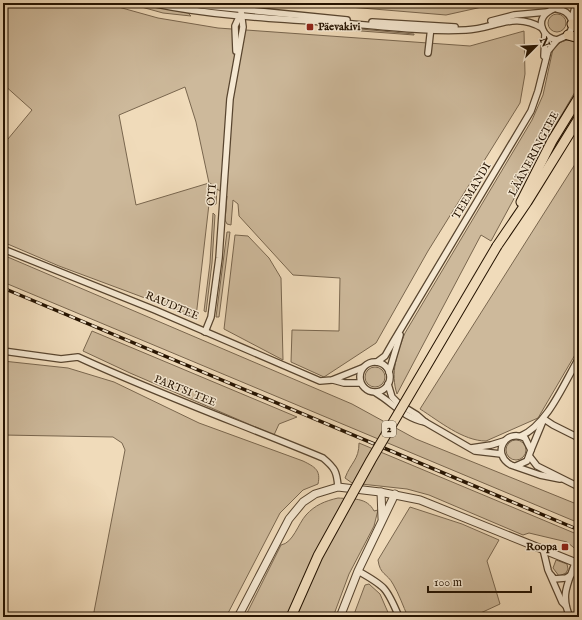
<svg xmlns="http://www.w3.org/2000/svg" width="582" height="620" font-family="'IM FELL English',serif">
<rect width="100%" height="100%" fill="#f0dbba"/>
<filter id="stains"><feTurbulence type="fractalNoise" baseFrequency=".005" numOctaves="4"/><feColorMatrix values="0 0 0 0 .2 0 0 0 0 .09 0 0 0 0 .02 0 0 0 .5 -.17"/></filter>
<radialGradient id="worn" r=".72"><stop offset=".6" stop-color="#630" stop-opacity="0"/><stop offset="1" stop-color="#630" stop-opacity=".3"/></radialGradient>
<g fill="#cdb99b" stroke="#79664e" fill-rule="evenodd">
<path d="M 3,3 L 104,3 L 158,18 L 218,28 L 470,46 L 524,31 L 525,74 L 520,103 L 428,251 L 376,343 L 324,377 L 291,362 L 292,330 L 339,331 L 340,278 L 293,275 L 239,216 L 238,204 L 233,200 L 231,225 L 227,224 L 225,220 L 227,196 L 217,189 L 216,204 L 214,205 L 215,187 L 210,183 L 209,204 L 196,317 L 59,266 L 3,242 L 3,145 L 32,110 L 3,84 ZM 185,87 L 196,122 L 209,183 L 136,205 L 119,115 Z"/>
<polygon points="127,3 137,3 188,13 191,16 163,13"/>
<polygon points="301,3 500,3 446,15"/>
<circle cx="557" cy="23" r="9"/>
<polygon points="350,28 414,34 414,35 348,30"/>
<path d="M 567,40 L 579,42 L 579,85 L 530,169 L 491,241 L 481,235 L 397,394 C 390,373 397,353 405,333 L 532,120 L 543,95 L 553,49 L 561,42 Z"/>
<path d="M 579,158 L 579,348 L 538,418 L 486,441 C 463,441 439,421 420,409 Z"/>
<polygon points="213,213 215,215 212,263 206,312 204,311 210,263"/>
<polygon points="227,232 230,232 219,317 216,317"/>
<polygon points="235,235 248,236 269,258 281,278 283,360 224,329"/>
<polygon points="3,255 352,404 416,439 579,505 579,523 3,282"/>
<polygon points="92,331 297,417 279,424 274,435 130,373 83,351"/>
<path d="M 3,361 L 68,368 L 114,382 L 199,423 L 303,461 C 315,467 321,470 318,484 L 303,490 L 280,513 L 226,617 L 93,617 L 125,450 L 122,443 L 113,437 L 3,435 Z"/>
<circle cx="375" cy="377" r="10"/>
<circle cx="516" cy="450" r="10"/>
<path d="M 359,443 L 579,535 L 579,552 L 567,542 L 529,533 L 523,535 L 429,495 L 407,489 L 352,483 L 345,478 C 351,462 359,460 359,443 Z"/>
<path d="M 338,498 C 352,499 367,497 374,511 L 378,510 L 374,526 L 349,574 L 333,617 L 245,617 L 281,545 C 293,543 298,524 306,515 C 315,505 325,501 338,498 Z"/>
<path d="M 410,507 L 462,524 L 499,540 L 487,561 L 500,604 L 472,617 L 408,617 C 403,606 399,594 393,584 C 387,573 380,575 378,560 Z"/>
<polygon points="556,560 567,564 568,569 566,573 559,576 553,568"/>
<polygon points="369,584 380,594 390,617 353,617 365,585"/>
</g>
<g fill="none" stroke-linecap="round" stroke-linejoin="round">
<defs>
<g id="minor">
<path d="M 151,3 C 213,16 277,19 341,23 C 383,26 424,32 466,30 C 494,29 514,11 542,28"/>
<polyline points="178,3 347,20"/>
<path d="M 557,9 C 570,11 577,23 568,35 L 557,40 C 543,38 535,21 548,12 C 553,8 559,8 564,3"/>
<polyline points="572,19 576,3"/>
<polyline points="491,21 514,15 547,12"/>
<polyline points="372,22 455,27"/>
<polyline points="236,51 235,26 240,15"/>
<polyline points="428,53 431,27"/>
<polyline points="544,56 545,34"/>
<polyline points="3,249 155,310 320,381 332,380 362,368"/>
<polyline points="205,332 211,317 219,258 230,99 243,27 241,11"/>
<path d="M 3,351 L 61,359 L 78,357 C 158,394 241,424 323,458 C 335,468 337,472 338,487"/>
<circle cx="375" cy="377" r="15"/>
<polyline points="377,362 385,356 393,342 531,111 538,91 548,51 557,40"/>
<polyline points="389,372 400,335"/>
<polyline points="333,380 344,383 360,383"/>
<polyline points="388,384 392,397 399,404 417,415 425,422 475,451 501,454"/>
<path d="M 376,393 C 393,403 404,418 425,422"/>
<polyline points="544,419 553,425 579,438"/>
<path d="M 521,436 C 548,424 564,383 579,358"/>
<polyline points="471,448 491,445 504,441"/>
<polyline points="531,450 543,421"/>
<polyline points="530,457 537,466 579,487"/>
<path d="M 516,466 L 527,461 L 531,450 L 525,438 C 505,428 491,454 511,465 L 540,475 L 560,479"/>
<polyline points="543,549 548,570 562,602 566,606"/>
<path d="M 358,571 C 385,586 387,588 399,617"/>
<polyline points="551,575 554,579 566,578 571,575"/>
<path d="M 570,617 C 560,595 568,584 575,563"/>
</g>
<g id="tertiary">
<polyline points="381,492 382,518"/>
<polyline points="238,617 289,519 303,502 315,494 338,487 380,492 420,500 579,564"/>
<polyline points="340,617 358,571 395,494"/>
</g>
<g id="trunk">
<polyline points="572,24 579,29"/>
<polyline points="568,35 579,38"/>
<polyline points="521,202 552,141 579,97"/>
<polyline points="497,246 527,202 579,118"/>
</g>
</defs>
<use href="#minor" stroke="#58452f" stroke-width="8"/>
<use href="#tertiary" stroke="#58452f" stroke-width="9"/>
<use href="#trunk" stroke="#251301" stroke-width="11"/>
<use href="#minor" stroke="#f5e8d2" stroke-width="5.5"/>
<use href="#tertiary" stroke="#f5e8d2" stroke-width="7"/>
<use href="#trunk" stroke="#f0dbba" stroke-width="9"/>
<defs>
<polyline id="rail" points="3,288 579,530"/>
</defs>
<use href="#rail" stroke="#251301" stroke-width="3.5"/>
<use href="#rail" stroke="#f5e8d2" stroke-width="2" stroke-dasharray="6" stroke-linecap="butt"/>
<defs>
<polyline id="trunk-bridge" points="291,617 318,556 371,460 497,246"/>
</defs>
<use href="#trunk-bridge" stroke="#251301" stroke-width="11" stroke-linecap="butt"/>
<use href="#trunk-bridge" stroke="#f0dbba" stroke-width="9"/>
</g>
<g fill="#8f2418" stroke="#f5e8d2" stroke-width="1.5">
<rect x="306" y="23" width="8" height="8" rx="2"/>
<rect x="561" y="543" width="8" height="8" rx="2"/>
</g>
<g text-anchor="middle" dominant-baseline="central" stroke-width="3" stroke-linejoin="round" paint-order="stroke">
<rect fill="#f5e8d2" stroke="#635340" stroke-width="1" x="382" y="421" width="14" height="16" rx="3"/>
<g font-size="10" font-weight="bold" fill="#251301">
<text x="389" y="429">2</text>
</g>
<g font-size="11" font-weight="bold" fill="#251301" stroke="#f5e8d2" text-anchor="start">
<text x="318" y="27">Päevakivi</text>
<text x="557" y="547" text-anchor="end">Roopa</text>
</g>
<g font-size="11" fill="#251301" stroke="#f5e8d2">
<text transform="translate(534 154) rotate(-62)">LÄÄNERINGTEE</text>
<text transform="translate(472 191) rotate(-59)">TEEMANDI</text>
<text transform="translate(212 195) rotate(-85)">OTI</text>
<text transform="translate(172 306) rotate(23)">RAUDTEE</text>
<text transform="translate(185 391) rotate(22)">PARTSI TEE</text>
</g>
</g>
<rect width="582" height="620" fill="none" stroke="#f0dbba" stroke-width="16"/>
<rect x="4" y="4" width="574" height="612" fill="none" stroke="#251301" stroke-width="2"/>
<rect x="8" y="8" width="566" height="604" fill="none" stroke="#251301"/>
<g transform="translate(536 46) rotate(66)" stroke="#f5e8d2" stroke-width="3" paint-order="stroke">
<path d="M0-3L7 15L0 10L-7 15Z" fill="#251301"/>
<text y="-6" font-size="11" font-weight="bold" text-anchor="middle" fill="#251301">N</text>
</g>
<path d="M428 586v6h103v-6" fill="none" stroke="#251301" stroke-width="2"/>
<text x="434" y="586" font-size="12" fill="#251301" stroke="#f5e8d2" stroke-width="3" paint-order="stroke">100 m</text>
<rect width="100%" height="100%" filter="url(#stains)"/>
<rect width="100%" height="100%" fill="url(#worn)"/>
</svg>
